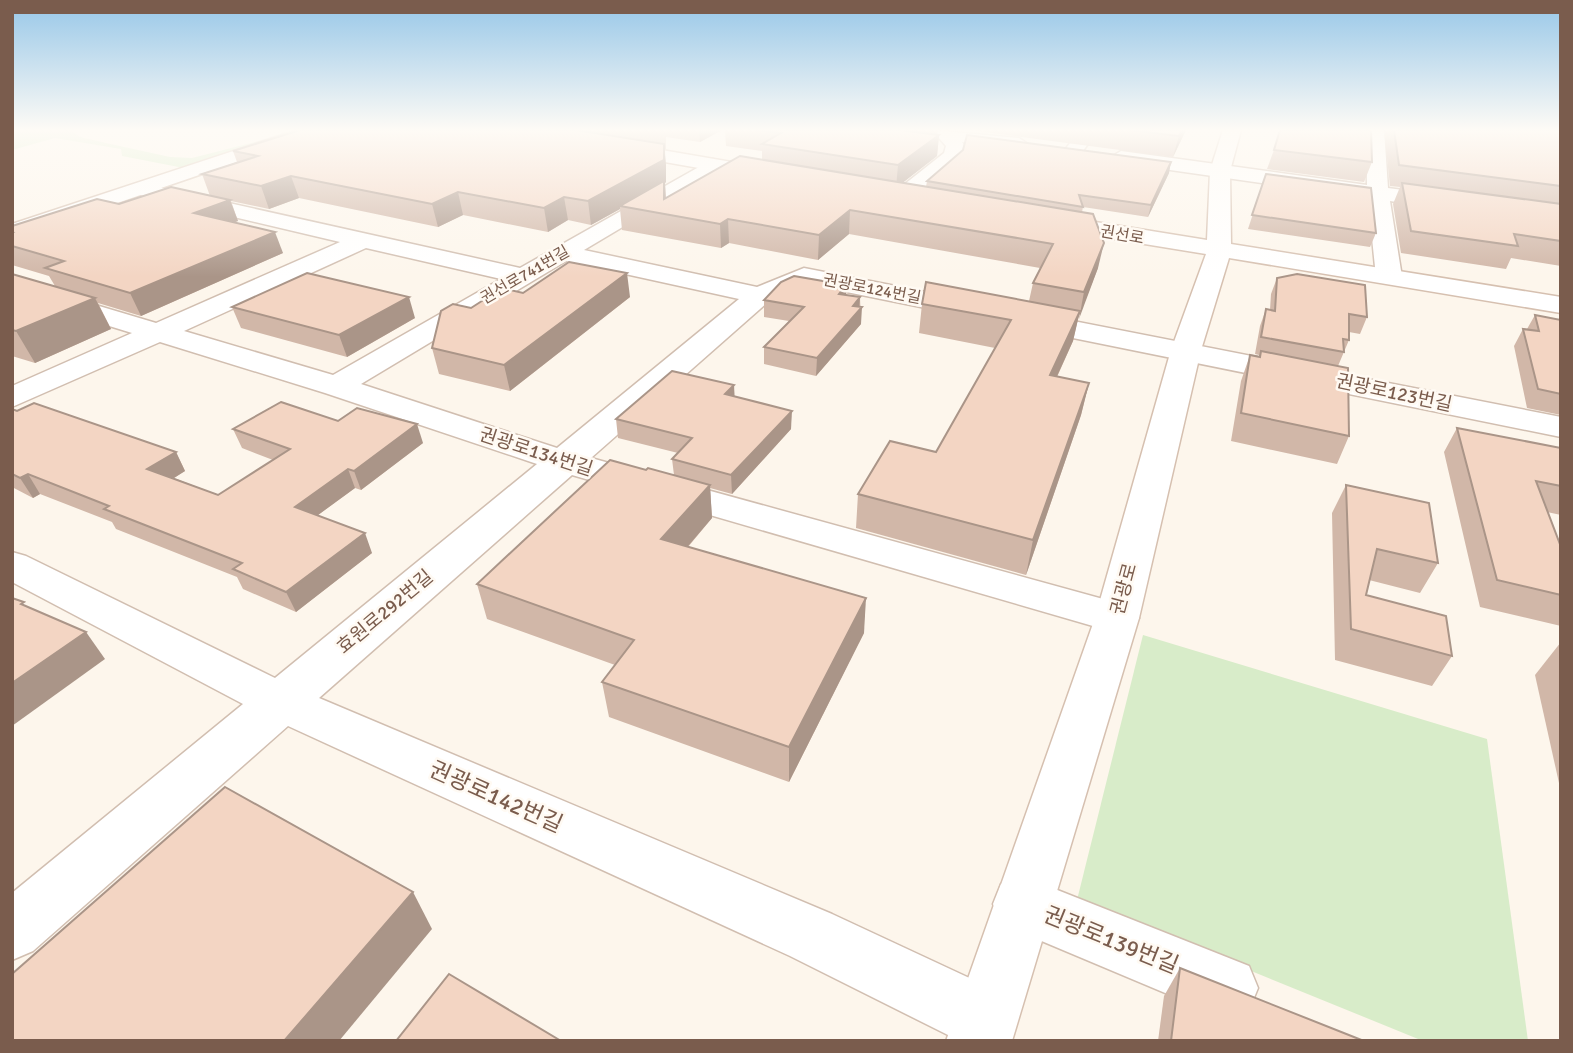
<svg xmlns="http://www.w3.org/2000/svg" width="1573" height="1053" font-family="Signika,'Noto Sans KR',sans-serif">
<rect width="100%" height="100%" fill="#fdf6ec"/>
<g fill="#d8ecc9">
<polygon points="12,130 71,130 80,137 106,143 170,157 192,158 303,130 184,168 122,156 121,149 55,138 12,150"/>
<polygon points="1143,635 1487,739 1528,1041 1423,1041 1077,900"/>
</g>
<g fill="none" stroke-linecap="round" stroke-linejoin="round">
<defs>
<g id="street">
<polygon points="932,130 1019,138 1028,144 1019,150 962,142 964,145 960,159 912,201 896,201 893,196 896,191 944,153 946,146"/>
<polygon points="1080,130 1098,130 1080,155 1066,155 1064,151"/>
<polygon points="1366,130 1384,130 1388,188 1449,196 1460,203 1449,210 1390,201 1402,277 1398,282 1380,282 1376,277 1368,198 1121,163 1111,157 1121,151 1367,185"/>
<path d="M 713,159 L 723,165 L 720,169 L 584,250 L 757,287 L 804,268 L 1561,417 L 1561,437 L 807,284 L 769,301 L 591,458 L 1132,607 L 1139,618 L 1132,629 L 1117,633 L 572,475 L 319,698 L 832,914 L 1008,996 L 1017,1019 L 1008,1041 L 960,1041 L 790,956 L 288,726 L 33,951 L 12,960 L 12,893 L 243,704 L 12,582 L 12,552 L 26,556 L 275,678 L 537,464 L 325,393 L 160,342 L 12,407 L 12,386 L 132,333 L 12,296 L 12,280 L 156,323 L 340,242 L 132,193 L 129,189 L 139,183 L 520,268 ZM 366,248 L 501,279 L 333,375 L 184,331 ZM 566,261 L 739,299 L 557,448 L 361,384 Z"/>
<polygon points="1022,876 1249,966 1258,988 1249,1010 1227,1019 1001,924 993,904 1001,884"/>
</g>
<g id="secondary">
<polygon points="297,130 322,130 319,134 12,239 12,224"/>
<polygon points="1223,130 1241,130 1230,171 1231,244 1561,297 1561,313 1229,258 1201,350 1139,618 1012,1041 946,1041 1095,618 1171,350 1206,254 1046,228 1035,221 1046,214 1207,240 1210,171"/>
<polygon points="615,142 773,169 783,175 773,181 608,152 606,148 608,144"/>
</g>
</defs>
<use href="#street" stroke="#d1beb0" stroke-width="3"/>
<use href="#secondary" stroke="#d6c0b0" stroke-width="3"/>
<use href="#street" fill="#fff" fill-rule="evenodd"/>
<use href="#secondary" fill="#fff" fill-rule="evenodd"/>
</g>
<g fill="#d1b7a8">
<polygon points="300,130 722,130 700,142 666,137 666,149 665,149 666,182 665,183 666,199 762,160 762,151 726,146 725,130 938,130 937,135 939,135 937,156 902,183 926,187 927,181 1169,173 1148,217 1083,207 1082,212 1098,268 1078,319 1073,341 1057,377 1089,383 1081,415 1026,575 856,528 858,494 936,452 995,348 919,333 922,304 1029,301 1033,283 1040,268 849,234 818,260 729,243 721,248 622,230 620,209 591,225 568,220 548,232 463,215 438,227 299,198 269,209 231,201 238,221 234,222 283,253 141,316 98,303 111,329 35,363 12,356 12,274 55,286 49,276 12,265 12,226 119,204 210,196 202,174 237,162 233,151"/>
<polygon points="968,130 1186,130 1173,157"/>
<polygon points="1384,130 1561,130 1561,266 1511,258 1506,269 1401,253 1393,204 1400,187 1390,186"/>
<polygon points="1274,150 1372,162 1364,182 1267,169"/>
<polygon points="1266,174 1376,233 1370,247 1248,229"/>
<polygon points="1277,278 1367,317 1360,334 1349,332 1349,340 1338,366 1349,436 1337,464 1231,441 1241,381 1250,355 1259,356 1259,355 1255,354 1260,326 1266,309 1270,310 1271,294"/>
<polygon points="846,285 846,295 860,297 861,324 816,376 764,364 764,347 789,321 764,317 764,300"/>
<polygon points="523,293 630,297 510,391 439,374 432,348 471,308"/>
<polygon points="232,307 415,318 347,357 241,328"/>
<polygon points="1535,315 1561,320 1561,415 1527,408 1514,346 1523,329 1527,329"/>
<polygon points="734,385 734,397 791,429 732,494 710,488 712,518 688,547 864,633 789,782 609,717 602,682 615,665 487,619 477,584 646,470 674,475 672,459 678,453 618,438 616,419"/>
<polygon points="12,409 176,452 185,471 174,478 218,495 273,460 242,448 233,429 338,421 423,443 361,490 355,488 318,515 372,553 296,612 243,589 237,577 116,529 112,522 40,494 33,498 12,487"/>
<polygon points="1457,428 1561,448 1561,515 1547,512 1561,547 1561,626 1480,607 1444,452"/>
<polygon points="1346,485 1438,563 1420,593 1369,580 1366,595 1452,656 1432,686 1335,660 1332,513"/>
<polygon points="1561,642 1561,792 1535,675"/>
<polygon points="1180,968 1364,1041 1158,1041 1164,996"/>
</g>
<g fill="#aa9588">
<polygon points="699,130 722,130 700,142"/>
<polygon points="1182,130 1186,130 1173,157 1179,136"/>
<polygon points="939,135 937,156 896,188 898,165"/>
<polygon points="664,144 666,165 666,182 665,183 666,204 620,206 620,209 591,225 588,201"/>
<polygon points="1171,162 1169,173 1148,217 1151,205"/>
<polygon points="291,176 299,198 269,209 261,186"/>
<polygon points="458,192 463,215 438,227 432,204"/>
<polygon points="564,197 568,220 548,232 544,208"/>
<polygon points="230,200 238,221 203,234 194,213"/>
<polygon points="850,210 849,234 818,260 819,235"/>
<polygon points="728,219 729,243 721,248 720,224"/>
<polygon points="275,232 283,253 141,316 130,293"/>
<polygon points="1104,243 1098,268 1079,319 1084,292"/>
<polygon points="627,273 630,297 510,391 504,365"/>
<polygon points="846,285 846,302 839,294"/>
<polygon points="409,297 415,318 347,357 339,335"/>
<polygon points="860,297 859,310 862,307 861,324 816,376 817,358"/>
<polygon points="95,298 111,329 35,363 16,331"/>
<polygon points="1080,311 1073,341 1043,407 1050,375"/>
<polygon points="1089,383 1081,415 1026,575 1033,540"/>
<polygon points="734,385 735,404 725,394"/>
<polygon points="792,411 791,429 732,494 731,475"/>
<polygon points="417,424 423,443 361,490 354,471"/>
<polygon points="176,452 185,471 158,488 147,469"/>
<polygon points="348,469 355,488 303,526 295,507"/>
<polygon points="28,474 40,494 33,498 20,478"/>
<polygon points="710,485 712,518 665,573 661,539"/>
<polygon points="365,533 372,553 296,612 286,592"/>
<polygon points="866,598 864,633 789,782 789,747"/>
<polygon points="86,632 105,659 12,726 12,683"/>
<polygon points="413,892 432,929 339,1041 284,1041"/>
</g>
<g fill="#f3d5c3" stroke="#aa9588" stroke-width="2">
<polygon points="300,130 576,130 664,144 664,160 588,201 564,197 544,208 458,192 432,204 291,176 261,186 202,174 258,156 233,151"/>
<polygon points="755,130 900,130 939,135 898,165 762,144 781,133"/>
<polygon points="1129,130 1182,130 1179,136"/>
<polygon points="1280,130 1371,130 1372,162 1274,150"/>
<polygon points="1394,130 1561,130 1561,186 1399,165"/>
<polygon points="967,135 1171,162 1151,205 1079,195 1083,207 927,181 963,150"/>
<polygon points="740,156 1093,214 1104,243 1084,292 1033,283 1053,244 850,210 819,235 728,219 720,224 620,206 664,181 664,199"/>
<polygon points="1266,174 1371,188 1376,233 1252,215"/>
<polygon points="1402,183 1561,204 1561,241 1514,234 1518,246 1411,231"/>
<polygon points="171,187 230,200 194,213 275,232 130,293 45,268 64,261 12,246 12,232 13,232 12,231 12,226 97,199 119,204"/>
<polygon points="569,262 627,273 504,365 432,348 441,311 453,304 471,308 502,288 523,293"/>
<polygon points="307,273 409,297 339,335 232,307"/>
<polygon points="12,274 95,298 16,331 12,330"/>
<polygon points="1297,274 1365,285 1367,317 1349,314 1349,340 1343,339 1344,352 1261,337 1266,309 1275,311 1277,278"/>
<polygon points="794,276 846,285 839,294 860,297 853,306 862,307 817,358 764,347 804,307 764,300 781,282"/>
<polygon points="926,282 1080,311 1050,375 1089,383 1033,540 858,494 890,441 936,452 1011,320 922,304"/>
<polygon points="1535,315 1561,320 1561,394 1538,389 1523,329 1539,331"/>
<polygon points="1261,351 1348,368 1349,436 1241,413 1250,355 1260,357"/>
<polygon points="672,371 734,385 725,394 792,411 731,475 672,459 692,438 616,419"/>
<polygon points="281,402 338,421 357,408 417,424 354,471 348,469 295,507 365,533 286,592 233,569 242,563 104,509 109,506 28,474 20,478 12,474 12,409 17,411 34,403 176,452 147,469 218,495 290,449 233,429"/>
<polygon points="1457,428 1561,448 1561,486 1536,481 1561,547 1561,595 1497,580"/>
<polygon points="610,460 646,470 648,468 710,485 661,539 866,598 789,747 602,682 634,640 477,584"/>
<polygon points="1346,485 1429,503 1438,563 1377,549 1366,595 1446,616 1452,656 1351,629"/>
<polygon points="12,598 24,602 21,604 86,632 12,683"/>
<polygon points="225,787 413,892 284,1041 12,1041 12,974"/>
<polygon points="1180,968 1364,1041 1171,1041"/>
<polygon points="449,974 561,1041 396,1041"/>
</g>
<linearGradient id="sky" x2="0" y2="1"><stop stop-color="#97c7e8"/><stop offset="0.47" stop-color="#fefbf6"/><stop offset="1" stop-color="#fefbf6" stop-opacity="0"/></linearGradient>
<rect width="1573" height="277" fill="url(#sky)"/>
<g text-anchor="middle" dominant-baseline="central" stroke-width="5" stroke-linejoin="round" paint-order="stroke">
<g font-size="16" fill="#7a5c4d" stroke="#fffaf3">
<text transform="translate(1122 235) rotate(10)">권선로</text>
<text transform="translate(525 275) rotate(-30)">권선로741번길</text>
<text transform="translate(872 289) rotate(11)">권광로124번길</text>
</g>
<g font-size="19" fill="#7a5c4d" stroke="#fffaf3">
<text transform="translate(1394 393) rotate(12)">권광로123번길</text>
<text transform="translate(536 452) rotate(18)">권광로134번길</text>
<text transform="translate(1124 589) rotate(-75)">권광로</text>
<text transform="translate(385 612) rotate(-40)">효원로292번길</text>
</g>
<g font-size="23" fill="#7a5c4d" stroke="#fffaf3">
<text transform="translate(496 797) rotate(24)">권광로142번길</text>
<text transform="translate(1111 940) rotate(22)">권광로139번길</text>
</g>
</g>
<rect width="1573" height="1053" fill="none" stroke="#7a5c4d" stroke-width="28"/>
</svg>
